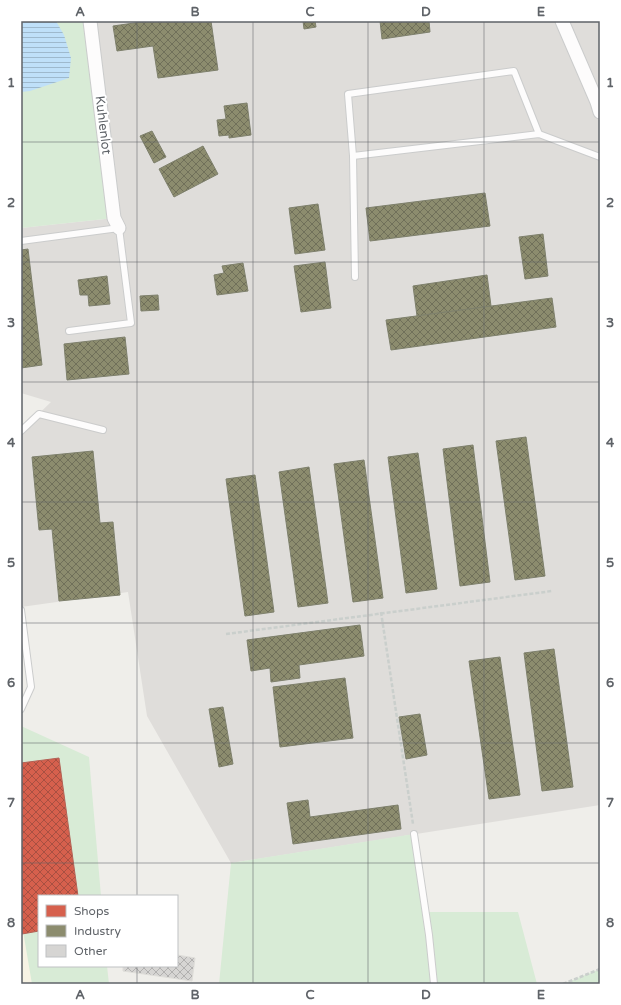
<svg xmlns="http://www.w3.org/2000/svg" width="621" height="1005" font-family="'Varela Round',sans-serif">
<defs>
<pattern id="water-rules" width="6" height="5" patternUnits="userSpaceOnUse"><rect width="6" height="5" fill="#bfe0f9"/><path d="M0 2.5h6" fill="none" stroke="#9eb9cd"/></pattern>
<pattern id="shops-cross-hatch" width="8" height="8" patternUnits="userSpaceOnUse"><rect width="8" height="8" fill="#d6604d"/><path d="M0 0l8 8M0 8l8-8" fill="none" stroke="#a85042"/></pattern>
<pattern id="industry-cross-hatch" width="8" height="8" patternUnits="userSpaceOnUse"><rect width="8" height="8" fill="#8c8c6e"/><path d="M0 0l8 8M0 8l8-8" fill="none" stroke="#70705a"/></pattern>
<pattern id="building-cross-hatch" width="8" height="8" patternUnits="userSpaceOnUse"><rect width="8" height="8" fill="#d6d5d3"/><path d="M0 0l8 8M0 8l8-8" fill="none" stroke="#b1b0af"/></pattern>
</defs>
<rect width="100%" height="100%" fill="#efeeea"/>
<polygon fill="#f7f3e4" points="21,919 31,974 32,984 21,984"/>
<polygon fill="#dfddda" points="90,21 600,21 600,805 231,863 147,716 128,592 21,607 21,431 51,402 21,393 21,228 114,218"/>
<g fill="#d8ebd6">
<polygon points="21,21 90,21 114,218 21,228"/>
<polygon points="21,726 89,757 101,896 39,896 39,966 107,966 109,984 32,984 21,919"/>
<polygon points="414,834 425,912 518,912 537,984 219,984 231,863"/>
<polygon points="600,969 600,984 563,984"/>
</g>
<polygon fill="url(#water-rules)" points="21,21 56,21 64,35 71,58 69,78 30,91 21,92"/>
<polygon fill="url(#shops-cross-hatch)" stroke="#b26155" points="59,758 78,896 39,896 39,931 22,934 21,763"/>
<g fill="url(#industry-cross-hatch)" stroke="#7e806c">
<polygon points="148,21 211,21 218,70 158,78 153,46 117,51 113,26"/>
<polygon points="303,21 315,21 316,27 304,29"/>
<polygon points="380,21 429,21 430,32 382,39"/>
<polygon points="247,103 251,135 229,138 229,135 219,136 217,120 226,119 224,106"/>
<polygon points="152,131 166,157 154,163 140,136"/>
<polygon points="203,146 218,174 174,197 159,169"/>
<polygon points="485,193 490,226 370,241 366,208"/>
<polygon points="318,204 325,250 295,254 289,208"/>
<polygon points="543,234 548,276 525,279 519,237"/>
<polygon points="28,249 42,365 21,368 21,250"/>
<polygon points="325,262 331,308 301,312 294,266"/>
<polygon points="243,263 248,291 217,295 214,275 224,273 222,266"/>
<polygon points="487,275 491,306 417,316 413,286"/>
<polygon points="107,276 110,304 89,306 88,295 80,295 78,280"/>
<polygon points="158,295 159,310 141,311 140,296"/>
<polygon points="552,298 556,327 391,350 386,320"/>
<polygon points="125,337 129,374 67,380 64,344"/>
<polygon points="526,437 545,576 515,580 496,441"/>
<polygon points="473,445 490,582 460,586 443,449"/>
<polygon points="93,451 100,523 113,522 120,595 59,601 52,529 39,530 32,457"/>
<polygon points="418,453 437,589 406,593 388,457"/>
<polygon points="364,460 383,598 353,602 334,464"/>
<polygon points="309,467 328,603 298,607 279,472"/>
<polygon points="255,475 274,612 245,616 226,479"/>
<polygon points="360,625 364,656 299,665 300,678 271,682 270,668 251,671 247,640"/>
<polygon points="554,649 573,787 542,791 524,653"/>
<polygon points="500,657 520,795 489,799 469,661"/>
<polygon points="345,678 353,738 280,747 273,687"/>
<polygon points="223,707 233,764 219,767 209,709"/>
<polygon points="420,714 427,755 406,759 399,717"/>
<polygon points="308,800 310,817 398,805 401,829 293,844 287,803"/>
</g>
<polygon fill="url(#building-cross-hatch)" stroke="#deddd9" points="177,955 195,958 192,981 123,971 123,966 177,966"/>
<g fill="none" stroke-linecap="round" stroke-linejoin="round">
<defs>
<g id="service">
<polyline points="353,156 348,94 514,71 539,134"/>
<polyline points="21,241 119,228 131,323 69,331"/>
<polyline points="355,277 353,156 539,134 600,157"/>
<polyline points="21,431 39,414 103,430"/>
<polyline points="21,610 31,687 21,709"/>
<polyline points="414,834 429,935 434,984"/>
</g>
<g id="minor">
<polyline points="90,21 114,218 119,228"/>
<polyline points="562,21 597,102 600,112"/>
</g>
</defs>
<use href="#service" stroke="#cbcccc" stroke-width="8"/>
<use href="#minor" stroke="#cbcccc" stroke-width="15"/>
<g stroke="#cacfcc" stroke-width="2.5" stroke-dasharray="4 2" stroke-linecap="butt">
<polyline points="381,612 413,824"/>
<polyline points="226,634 552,591"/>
<polyline points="563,984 600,969"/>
</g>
<use href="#service" stroke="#fdfcfc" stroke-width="6"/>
<use href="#minor" stroke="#fdfcfc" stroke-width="13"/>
</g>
<path fill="none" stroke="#5f6368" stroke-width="1" stroke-opacity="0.55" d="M 137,21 L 137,896M 253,21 L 253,984M 368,21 L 368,984M 484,21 L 484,984M 21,142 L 600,142M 21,262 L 600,262M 21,382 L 600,382M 21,502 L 600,502M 21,623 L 600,623M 21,743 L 600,743M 21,863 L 600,863M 137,966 L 137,984"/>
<g text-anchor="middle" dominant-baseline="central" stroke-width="4" stroke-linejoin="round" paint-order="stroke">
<g font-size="13" fill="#5f6368" stroke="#fff">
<text transform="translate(103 125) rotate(83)">Kuhlenlot</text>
</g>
</g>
<rect width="621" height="1005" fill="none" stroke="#ffffff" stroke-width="44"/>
<rect x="38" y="895" width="140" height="72" fill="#ffffff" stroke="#bfc1c3"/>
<rect x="46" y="905" width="20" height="12" fill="#d6604d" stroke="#bfc1c3"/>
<text x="74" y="915" font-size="12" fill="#5f6368">Shops</text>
<rect x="46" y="925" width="20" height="12" fill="#8c8c6e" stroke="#bfc1c3"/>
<text x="74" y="935" font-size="12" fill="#5f6368">Industry</text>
<rect x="46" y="945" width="20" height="12" fill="#d6d5d3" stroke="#bfc1c3"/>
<text x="74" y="955" font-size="12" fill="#5f6368">Other</text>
<rect x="22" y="22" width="577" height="961" fill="none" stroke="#5f6368" stroke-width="1.5"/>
<g font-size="13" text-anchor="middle" font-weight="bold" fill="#5f6368">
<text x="80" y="16">A</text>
<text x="195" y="16">B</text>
<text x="310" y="16">C</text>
<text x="426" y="16">D</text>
<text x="541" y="16">E</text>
<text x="11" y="87">1</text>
<text x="610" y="87">1</text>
<text x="11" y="207">2</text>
<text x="610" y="207">2</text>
<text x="11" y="327">3</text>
<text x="610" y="327">3</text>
<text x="11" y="447">4</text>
<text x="610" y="447">4</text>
<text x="11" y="567">5</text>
<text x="610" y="567">5</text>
<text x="11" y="687">6</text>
<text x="610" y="687">6</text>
<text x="11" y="807">7</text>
<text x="610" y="807">7</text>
<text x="11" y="927">8</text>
<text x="610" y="927">8</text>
<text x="80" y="999">A</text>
<text x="195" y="999">B</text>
<text x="310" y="999">C</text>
<text x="426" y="999">D</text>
<text x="541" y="999">E</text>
</g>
</svg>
